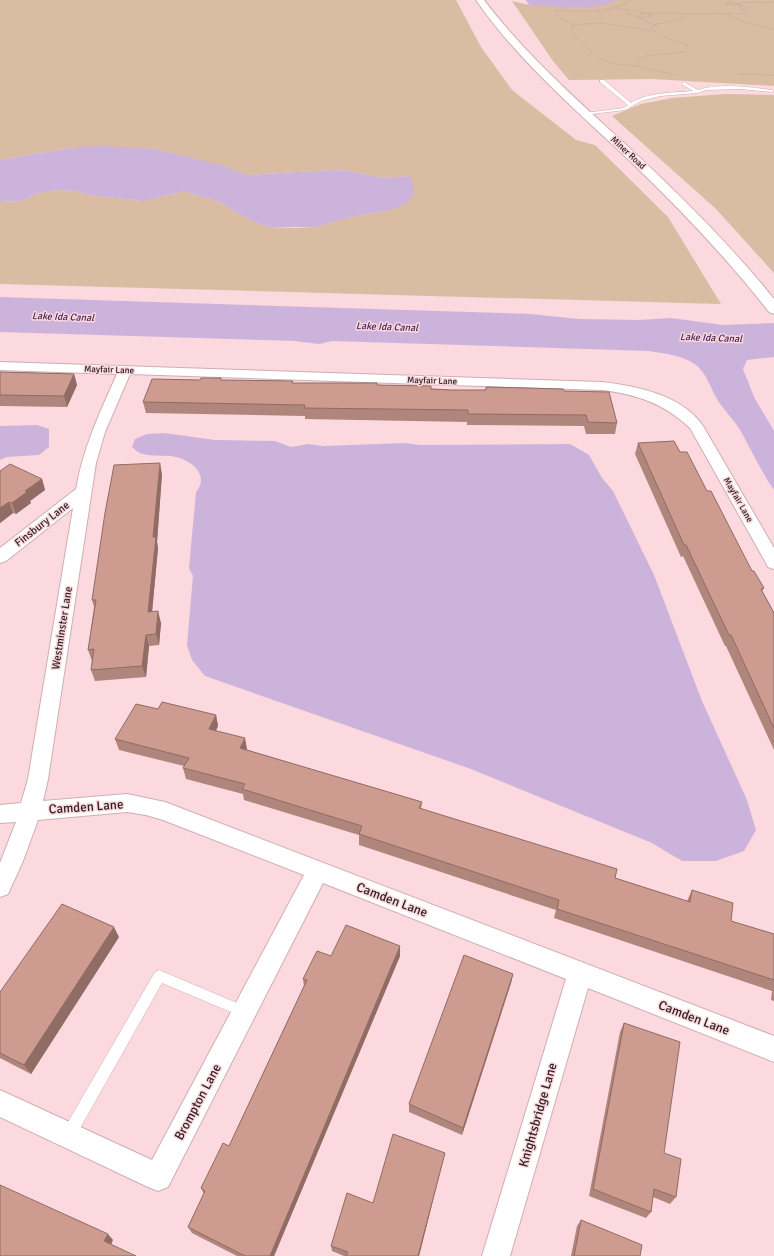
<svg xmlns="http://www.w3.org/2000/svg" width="774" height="1256" font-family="Signika,sans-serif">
<rect width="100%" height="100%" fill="#fbd9de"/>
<g fill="#dabca2">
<polygon points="0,0 456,0 481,47 512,90 576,140 595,145 668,217 721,304 0,284 0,202 22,201 38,193 57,190 77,191 88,195 144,201 185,191 219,202 251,220 269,227 295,228 315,227 356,216 386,211 408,176 383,178 350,171 332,170 247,175 207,162 155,149 75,147 0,160"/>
<polygon points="617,0 774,0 774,86 653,79 569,80 553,61 512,1 529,5"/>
<polygon points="725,94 774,95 774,273 716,209 612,116 641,104 672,98"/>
</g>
<g fill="#ccb3db">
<path d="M 526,0 L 617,0 C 594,12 555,5 529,5 Z"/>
<polygon points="102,146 155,149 221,165 247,175 332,170 350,171 383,178 408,176 413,181 414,194 407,203 386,211 356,216 315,227 269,227 251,220 219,202 185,191 144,201 88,195 77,191 57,190 38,193 22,201 0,202 0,160 75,147"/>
<path d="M 0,297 L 531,314 L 579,319 L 639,320 L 671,318 L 723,325 L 774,323 L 774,357 L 747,360 L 743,369 L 754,397 L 774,431 L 774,490 C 760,470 751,449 739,428 C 732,418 723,409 717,399 C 710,387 707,374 696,365 C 683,355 665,354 649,351 L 332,341 L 319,344 L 295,341 L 0,332 Z"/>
<polygon points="37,425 49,429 49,447 39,455 7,457 0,460 0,426"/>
<path d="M 164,433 L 215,440 L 275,441 L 291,447 L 308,444 L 323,446 L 405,443 L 419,445 L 570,444 L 589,455 L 602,478 L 613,491 L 654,575 L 702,701 L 747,800 L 756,830 L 744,851 L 716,861 L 682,861 L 652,843 L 471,769 L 205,676 L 192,660 L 187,645 L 193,576 L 189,568 L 196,492 C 211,474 189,458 171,456 C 160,455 150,457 140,453 C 137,452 135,449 132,447 L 135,439 L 147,434 Z"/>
</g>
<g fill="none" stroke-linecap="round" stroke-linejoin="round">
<defs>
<g id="service">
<path d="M 600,80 L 604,80 L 631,103 C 648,92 672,93 693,91 L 682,84 L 684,82 L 698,90 C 721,83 748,87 772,90 L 774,91 L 772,92 L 740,89 L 706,90 L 697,93 L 660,96 L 641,101 L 625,110 L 583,115 L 585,113 L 624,108 L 628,105 L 600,82 Z"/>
<polygon points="159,970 249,1008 251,1012 249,1016 245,1018 162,983 74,1139 69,1141 64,1139 62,1134 64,1129 155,972"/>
</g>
<path id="minor" d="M 0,362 L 602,382 C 637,386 682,395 703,426 L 774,548 L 774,569 L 768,567 L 766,563 L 690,428 C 665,404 636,394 602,390 L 130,374 L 105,432 L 96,463 L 48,779 L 43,801 L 127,794 L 165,802 L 774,1036 L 774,1062 L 588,988 L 510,1256 L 482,1256 L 566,979 L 323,883 L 168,1187 L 158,1191 L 148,1187 L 0,1117 L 0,1090 L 152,1160 L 304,875 L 163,820 L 146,815 L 127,812 L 38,820 L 23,861 L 8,894 L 0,897 L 0,863 L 16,822 L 0,823 L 0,805 L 21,803 L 28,779 L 73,508 L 6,561 L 0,563 L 0,548 L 76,489 C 83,448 100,412 117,374 L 0,370 Z"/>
<path id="tertiary" d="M 476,0 L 484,0 C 525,54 575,98 624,143 C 677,192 729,243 774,299 L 774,314 L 769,312 C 727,258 680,209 631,162 C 577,111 519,62 476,0 Z"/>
</defs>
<use href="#service" stroke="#cfaeb3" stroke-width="1"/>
<use href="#minor" stroke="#cfaeb3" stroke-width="2"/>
<use href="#tertiary" stroke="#cfaeb3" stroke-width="2"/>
<g stroke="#ae9498" stroke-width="1" stroke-dasharray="0.5 1.5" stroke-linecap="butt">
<polyline points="730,2 726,4 740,5 739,7 745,10"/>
<polyline points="737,3 774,2"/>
<polyline points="617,9 629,10"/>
<polygon points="644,13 653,16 637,18"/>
<polyline points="727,15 744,22 774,29"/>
<path d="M 573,25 L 560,18 L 554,10 C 580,11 608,15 631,0"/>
<polyline points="655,25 682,19 684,14"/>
<path d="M 635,66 C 597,63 597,58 571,31 L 573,25 L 601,23 L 654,31"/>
<polyline points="737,74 774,75"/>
<polyline points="675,75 634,65 644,56 685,52 687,45 659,35 652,28 655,25 628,13 629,10 644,13 745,14 748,12 745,10 748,8 730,2 732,0"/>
</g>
<use href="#service" fill="#fff" fill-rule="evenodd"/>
<use href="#minor" fill="#fff" fill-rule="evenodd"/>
<use href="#tertiary" fill="#fff" fill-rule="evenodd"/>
</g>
<g fill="#b0857b">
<polygon points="0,372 74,374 77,385 67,407 0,406"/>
<polygon points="222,380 293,383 377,385 451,390 486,390 486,387 564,391 617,423 615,434 586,434 584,426 467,425 467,422 305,419 305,416 146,413 143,402"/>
<polygon points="638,443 680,452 707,491 752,571 764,588 762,591 774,613 774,750 726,646 725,646 683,556 681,557 635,454"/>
<polygon points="0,471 42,479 45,490 30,501 31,503 16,514 13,513 0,523"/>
<polygon points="162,474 157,542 158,548 152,612 161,623 159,645 149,646 146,677 95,681 91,670 92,661 88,650 94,607 92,600"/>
<polygon points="158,709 216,715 218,726 216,731 247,749 247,750 422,802 421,809 615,878 687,901 692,890 731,921 774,934 774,1001 771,1000 772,991 554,918 556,910 359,845 359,835 244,800 243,794 186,779 183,768 184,766 119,750 115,739"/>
<polygon points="119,937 31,1074 0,1058 0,992"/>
<polygon points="331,956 400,956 274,1256 237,1256 192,1233 188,1227 204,1194 201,1188 229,1146 304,986 303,979"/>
<polygon points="513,974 511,983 462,1135 409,1112 409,1104"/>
<polygon points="624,1023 664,1153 676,1197 670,1204 653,1197 651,1212 646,1218 589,1196 620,1032"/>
<polygon points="445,1153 443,1160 419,1256 344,1256 332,1251 331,1246 373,1203"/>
<polygon points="581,1220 640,1256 571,1256 577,1226"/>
</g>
<g fill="#906c64">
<polygon points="74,374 77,385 67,407 64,396"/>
<polygon points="160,463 162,474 157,542 158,548 151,623 148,612 153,537"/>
<polygon points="42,479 45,490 30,501 31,503 16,514 12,503 25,491"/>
<polygon points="9,502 13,513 0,523 0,508"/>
<polygon points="158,611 161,623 159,645 156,634"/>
<polygon points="146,635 149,646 146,677 142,666"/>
<polygon points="216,715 218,726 211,740 209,729"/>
<polygon points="245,738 247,749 242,759 240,748"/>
<polygon points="114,927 119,937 31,1074 24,1065"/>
<polygon points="400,946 400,956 274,1256 270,1256"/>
<polygon points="513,974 511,983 462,1135 463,1128"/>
<polygon points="445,1153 443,1160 419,1256 418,1256"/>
<polygon points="108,1234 113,1240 110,1247 104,1241"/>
</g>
<g fill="#cd9b8f" stroke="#906c64">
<polygon points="0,372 74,374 64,396 0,395"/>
<polygon points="201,378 221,378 221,380 293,381 292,383 377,383 377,385 431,386 431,389 451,390 486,390 486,387 563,389 564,391 609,392 617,423 588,422 586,415 468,414 468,410 304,408 305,405 143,402 152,379 200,380"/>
<polygon points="674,441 680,452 687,452 707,491 711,491 752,571 754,571 764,588 761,589 774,613 774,728 731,635 729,635 686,545 684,545 638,443"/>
<polygon points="160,463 153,537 156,537 148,612 158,611 156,634 146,635 142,666 91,670 94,649 88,650 96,600 92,600 105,513 114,465"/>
<polygon points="10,464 42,479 25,491 27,492 12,503 9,502 0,508 0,471"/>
<polygon points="162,702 216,715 209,729 245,738 240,748 422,802 419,808 617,869 615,878 690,902 692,890 733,903 731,921 774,934 774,980 557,909 559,900 359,834 362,826 242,789 245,784 183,768 189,758 115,739 136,704 158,709"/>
<polygon points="62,904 114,927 24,1065 0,1053 0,992"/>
<polygon points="346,925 400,946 270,1256 245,1256 188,1227 205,1191 201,1188 223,1143 229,1146 307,980 303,979 317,951 331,956"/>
<polygon points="464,955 513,974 463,1128 409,1104"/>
<polygon points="624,1023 680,1042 664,1153 681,1159 676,1197 654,1189 651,1212 593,1189"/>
<polygon points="393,1134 445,1153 418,1256 346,1256 348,1252 331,1246 347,1193 373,1203"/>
<polygon points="0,1185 108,1234 104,1241 136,1256 0,1256"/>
<polygon points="581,1220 642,1245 640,1256 574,1256"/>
</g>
<g text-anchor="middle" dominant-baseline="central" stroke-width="3" stroke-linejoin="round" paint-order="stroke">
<g font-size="9" fill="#2e2224" stroke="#fbd9de">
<text transform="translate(628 153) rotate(43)">Miner Road</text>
<text transform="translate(109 370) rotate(2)">Mayfair Lane</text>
<text transform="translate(432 381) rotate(2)">Mayfair Lane</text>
<text transform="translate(738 500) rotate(60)">Mayfair Lane</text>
</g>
<g font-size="10" font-style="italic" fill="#432153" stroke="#fbd9de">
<text transform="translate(63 317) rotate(2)">Lake Ida Canal</text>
<text transform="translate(387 327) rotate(2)">Lake Ida Canal</text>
<text transform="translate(711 338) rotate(2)">Lake Ida Canal</text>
</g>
<g font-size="11" fill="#2e2224" stroke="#fbd9de">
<text transform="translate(42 524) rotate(-38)">Finsbury Lane</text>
<text transform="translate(62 628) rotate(-81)">Westminster Lane</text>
</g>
<g font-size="13" fill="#2e2224" stroke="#fbd9de">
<text transform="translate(86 807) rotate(-4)">Camden Lane</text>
<text transform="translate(392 900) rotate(21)">Camden Lane</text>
<text transform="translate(694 1018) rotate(21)">Camden Lane</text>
<text transform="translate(198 1102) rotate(-62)">Brompton Lane</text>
<text transform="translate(538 1115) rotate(-74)">Knightsbridge Lane</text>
</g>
</g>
</svg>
